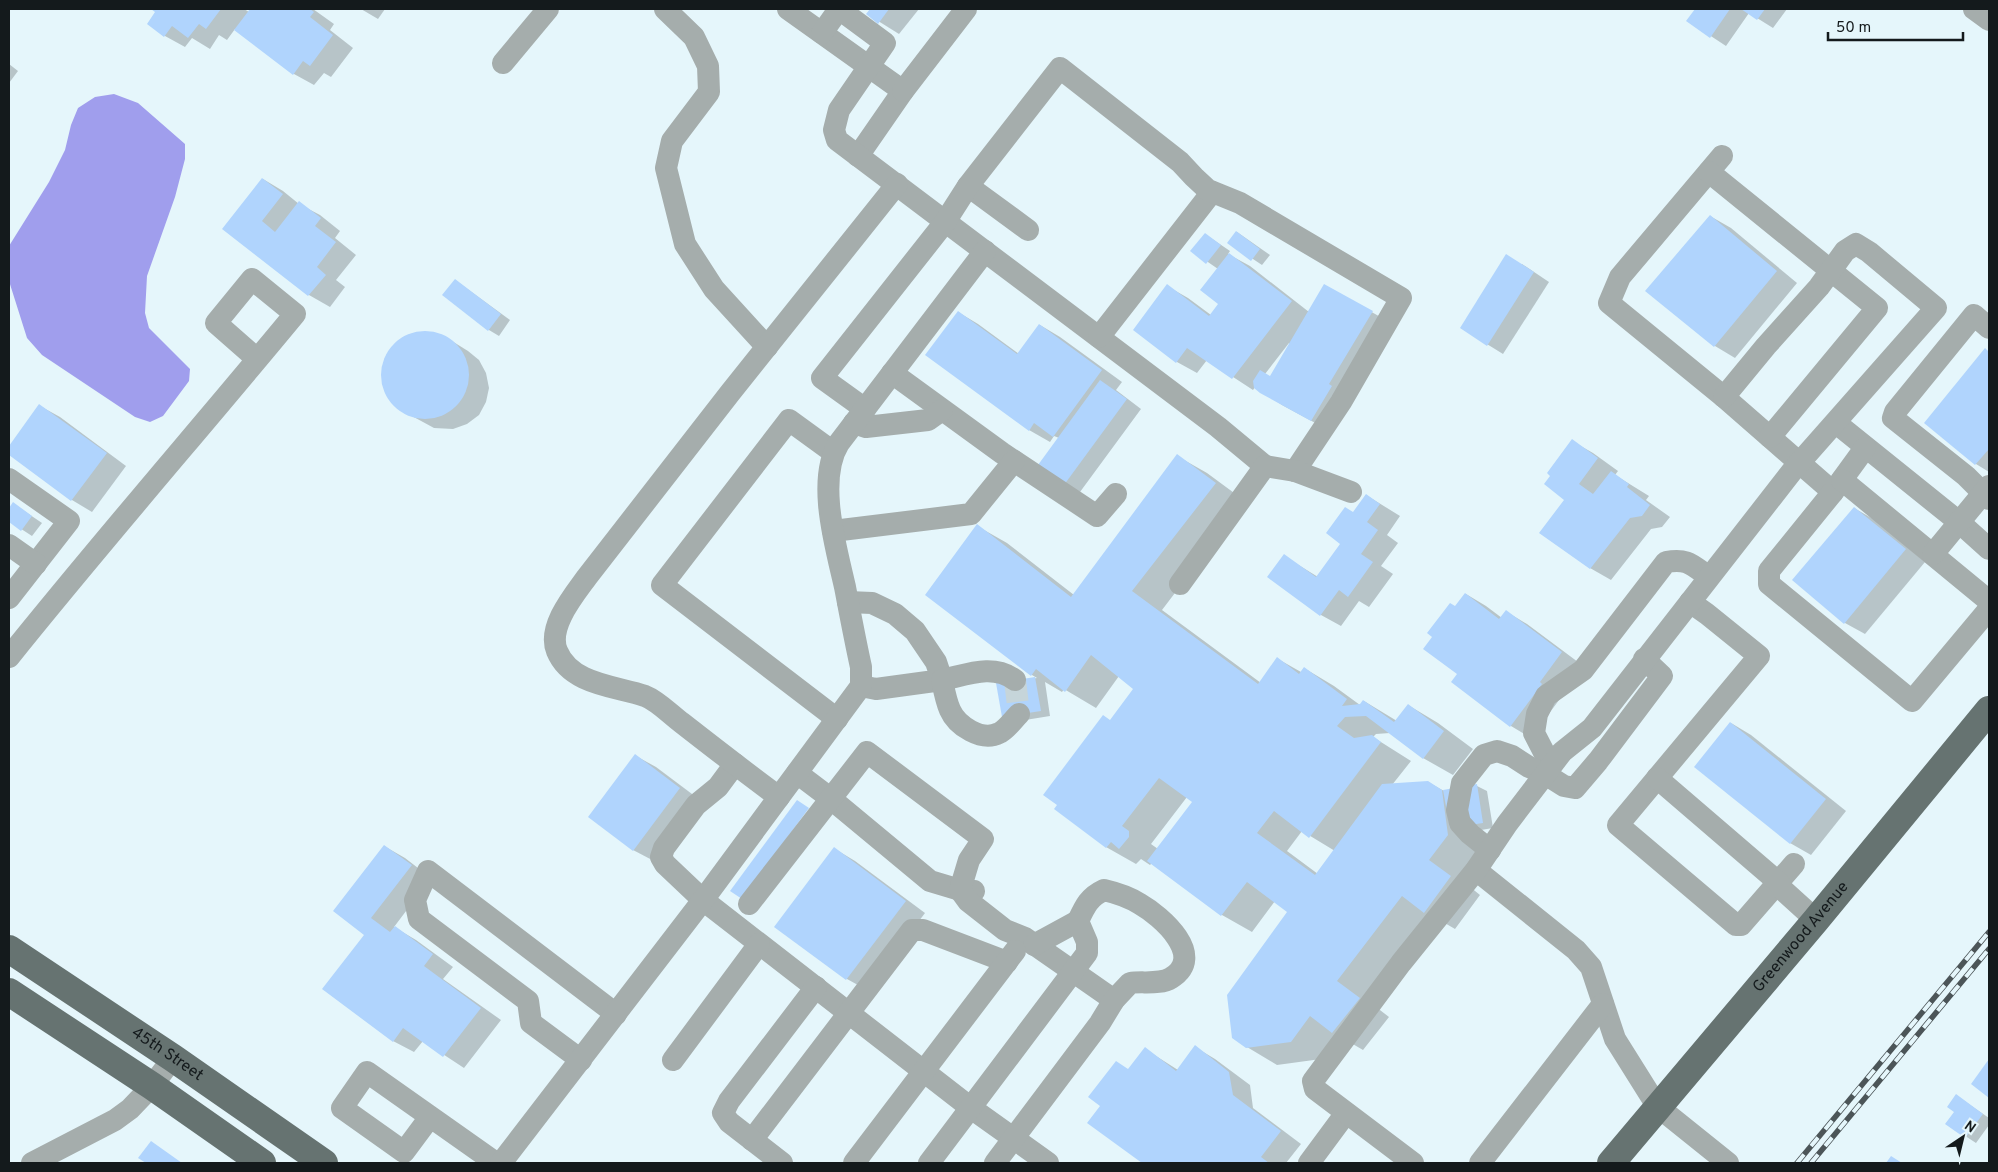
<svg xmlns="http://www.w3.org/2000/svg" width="1998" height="1172" font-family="Overpass,sans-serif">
<rect width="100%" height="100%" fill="#e5f6fb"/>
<polygon fill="#a09eed" points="114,94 138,103 185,144 185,159 175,197 147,276 145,313 149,328 190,369 189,381 163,416 150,422 135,417 42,355 27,338 9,281 9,246 49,182 65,150 71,125 78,108 95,97"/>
<g fill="#0003" fill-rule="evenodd">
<polygon points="153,9 244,9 249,12 252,9 313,9 334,24 330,30 353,48 331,77 324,73 314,85 294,74 235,29 227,40 219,35 210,49 192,38 185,47 165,36 157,12"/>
<polygon points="361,9 385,9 378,19"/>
<polygon points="871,9 919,9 899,34 867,14"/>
<polygon points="1697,9 1787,9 1773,28 1749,13 1726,46 1688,21"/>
<polygon points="9,64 18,71 9,83"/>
<polygon points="263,179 283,191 299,204 320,215 340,231 335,238 356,255 336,280 345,287 330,307 309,295 224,229"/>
<polygon points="1710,216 1731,228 1797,283 1735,358 1715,346 1647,291"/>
<polygon points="1237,232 1270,255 1262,265 1229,243"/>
<path d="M 1205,234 L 1230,251 L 1228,254 L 1250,266 L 1309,312 L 1325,286 L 1393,324 L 1332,432 L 1282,405 L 1255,387 L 1253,390 L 1207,360 L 1197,373 L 1177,362 L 1167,286 L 1188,298 L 1211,315 L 1220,304 L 1218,269 L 1192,251 ZM 1289,343 L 1290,344 L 1271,378 L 1265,374 Z"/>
<polygon points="1522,264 1549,282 1503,354 1461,328"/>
<polygon points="455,280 510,320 499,336 489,330"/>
<polygon points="958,312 978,324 1019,354 1040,325 1060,337 1122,382 1116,390 1141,409 1080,492 1065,484 1059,438 1054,436 1050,442 1029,430"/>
<polygon points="418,332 433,333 447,338 468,351 479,360 486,373 489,388 486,402 479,415 467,424 453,429 434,428 399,409 389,398 383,385 382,374 385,359 393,346 404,337"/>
<polygon points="1986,350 1989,352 1989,472 1976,464 1926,423"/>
<polygon points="40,406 60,417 126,466 92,512 72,500 9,454 9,448"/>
<polygon points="1572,441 1593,453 1618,471 1615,475 1649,496 1646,500 1670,517 1662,527 1651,529 1611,580 1590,568 1565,500 1552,475"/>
<path d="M 1177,456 L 1207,473 L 1245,501 L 1162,610 L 1261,683 L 1278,659 L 1301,672 L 1304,668 L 1334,686 L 1360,705 L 1364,701 L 1397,721 L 1408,705 L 1438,723 L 1473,749 L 1453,775 L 1423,758 L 1390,733 L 1376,734 L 1373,737 L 1411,761 L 1392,785 L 1428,782 L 1444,791 L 1477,786 L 1487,791 L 1493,828 L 1475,831 L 1477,852 L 1459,878 L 1480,895 L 1455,929 L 1431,915 L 1367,1000 L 1389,1017 L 1363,1050 L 1339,1036 L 1321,1059 L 1277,1065 L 1247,1047 L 1289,912 L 1275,901 L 1252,932 L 1222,915 L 1152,863 L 1150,865 L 1141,859 L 1136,864 L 1106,847 L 1111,721 L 1135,688 L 1119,676 L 1096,708 L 1064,689 L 1062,692 L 1045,682 L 1050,716 L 1013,722 L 998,684 L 1037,678 L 1032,675 L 977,526 L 1007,543 L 1074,595 ZM 1187,797 L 1194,802 L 1158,849 L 1151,844 ZM 1302,831 L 1335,851 L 1318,874 L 1287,851 Z"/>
<polygon points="1366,495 1400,516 1387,535 1398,543 1381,566 1393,574 1369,607 1359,601 1341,626 1321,615 1284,556 1318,577 1342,543 1354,513"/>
<polygon points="14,504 42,523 32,536 9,521 9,511"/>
<polygon points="1854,508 1875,520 1925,562 1865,634 1845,623"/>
<polygon points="1466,594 1486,606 1502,618 1507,612 1527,624 1582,665 1562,696 1531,738 1511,726 1458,674 1434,637"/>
<polygon points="1731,723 1751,735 1846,811 1811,855 1790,843"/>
<polygon points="636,756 656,767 700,800 654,861 633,850"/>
<polygon points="384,846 405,858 431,878 394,927 416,940 453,967 443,979 501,1020 464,1068 423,1041 414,1052 393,1041 366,935"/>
<polygon points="835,849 855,861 925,913 867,990 847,979"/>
<polygon points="1195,1047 1215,1059 1250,1085 1253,1108 1301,1144 1286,1163 1144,1163 1089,1123 1145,1049 1178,1070"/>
<polygon points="1957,1096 1989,1118 1989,1125 1976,1143 1947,1124 1956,1111"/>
</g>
<g fill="#b0d4fd">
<polygon points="151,9 221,9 206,29 199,24 188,38 172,26 164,37 147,24 155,12"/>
<polygon points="250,9 310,9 314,12 310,17 333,35 310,66 303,61 293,75 234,30"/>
<polygon points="870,9 889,9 878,24 866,14"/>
<polygon points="1695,9 1730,9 1710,38 1686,21"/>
<polygon points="1741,9 1765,9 1757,20"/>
<polygon points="262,178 283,194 262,221 275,232 299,201 321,218 315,226 336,242 317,267 326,275 308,296 222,229"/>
<polygon points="1710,215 1777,271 1714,347 1645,291"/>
<polygon points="1236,231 1260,249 1251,261 1227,243"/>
<polygon points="1205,233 1221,245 1206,264 1190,251"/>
<polygon points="1229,253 1292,301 1232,379 1187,348 1176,363 1133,330 1167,284 1209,316 1218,304 1200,290"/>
<polygon points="1506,254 1534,272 1487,346 1460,328"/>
<polygon points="455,279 501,314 488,331 442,295"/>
<polygon points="1324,284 1373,311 1329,384 1332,386 1311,421 1260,393 1254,388 1253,381 1260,370 1270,376"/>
<polygon points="958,311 1017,354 1039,324 1102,370 1053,437 1034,423 1029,431 925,355"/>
<circle cx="425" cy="375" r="44"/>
<polygon points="1985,348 1989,352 1989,449 1975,465 1924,423"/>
<polygon points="1100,380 1127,399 1064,485 1038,465"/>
<polygon points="39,404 107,453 71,501 9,455 9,446"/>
<polygon points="1572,439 1598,458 1579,484 1593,494 1611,471 1629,484 1627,487 1650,505 1642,516 1630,518 1590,569 1539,533 1564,500 1544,484 1550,476 1547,473"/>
<polygon points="1177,454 1216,483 1132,591 1258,684 1277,657 1299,674 1304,667 1347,699 1342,706 1360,704 1363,700 1394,722 1408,704 1444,731 1423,759 1366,716 1345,717 1337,726 1354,738 1372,735 1381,742 1309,838 1274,811 1257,833 1315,875 1382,784 1428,781 1442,790 1448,835 1429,860 1451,876 1424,913 1402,896 1337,981 1360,998 1332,1033 1310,1016 1291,1042 1246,1048 1232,1038 1227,995 1287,912 1247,882 1221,916 1147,861 1192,802 1159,778 1122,826 1129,831 1129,837 1119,849 1111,842 1106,848 1054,809 1057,805 1043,795 1103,715 1110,720 1133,689 1091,655 1065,692 1036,669 1031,676 925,595 977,524 1071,597"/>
<polygon points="1366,494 1380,504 1367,522 1378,530 1361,554 1373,562 1348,597 1339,590 1320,616 1267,577 1284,554 1316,577 1340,544 1326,533 1345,507 1353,512"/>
<polygon points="13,502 32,516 21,531 9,522 9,508"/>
<polygon points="1854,507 1906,549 1844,624 1792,580"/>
<polygon points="1465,593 1499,619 1506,610 1562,652 1540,682 1542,684 1510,727 1451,682 1457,674 1423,649 1432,637 1427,633 1450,603 1455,606"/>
<polygon points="1035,677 1041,711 1002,717 996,683"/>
<polygon points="1730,722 1826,799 1790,844 1694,767"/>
<polygon points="635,754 680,788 633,851 588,817"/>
<polygon points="1477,784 1483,823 1450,828 1443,790"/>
<polygon points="797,800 809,808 742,899 730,891"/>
<polygon points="384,845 412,865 371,918 390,932 395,926 433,954 424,966 481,1008 443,1057 403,1028 393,1042 322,989 364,935 333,911"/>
<polygon points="834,847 906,901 846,980 774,927"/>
<polygon points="1195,1045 1229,1072 1233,1095 1281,1131 1261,1157 1269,1163 1142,1163 1087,1123 1100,1106 1088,1097 1116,1061 1128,1069 1145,1047 1176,1071"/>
<polygon points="1989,1059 1989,1098 1971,1084"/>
<polygon points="1956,1094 1983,1114 1965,1138 1945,1124 1954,1112 1947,1107"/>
<polygon points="151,1141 182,1163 146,1163 138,1158"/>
<polygon points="1891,1156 1902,1163 1886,1163"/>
</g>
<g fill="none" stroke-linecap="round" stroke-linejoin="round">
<polyline stroke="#c6d5da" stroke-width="22" stroke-dasharray="22 11" stroke-linecap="butt" points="1015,680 1019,714"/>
<g stroke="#a5adac" stroke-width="22">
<polyline points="665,9 694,37 708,66 709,92 672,141 666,168 685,244 714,289 767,347"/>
<polyline points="788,9 903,91 858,156"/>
<polyline points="1974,9 1989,20"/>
<polyline points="822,33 839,9 885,43 839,110 834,130 837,140 1218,427 1265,466"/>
<polyline points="503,63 548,9"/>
<polyline points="903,91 966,9"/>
<polyline points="1722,156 1620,277 1609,303 1724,397 1833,492"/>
<polyline points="1709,172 1877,308 1770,437"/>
<polyline points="968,186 1028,230"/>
<polyline points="1989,328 1974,315 1895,412 1893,418 1966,476 1989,499"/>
<polyline points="1099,337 1212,192"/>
<polyline points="892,373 1002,453 1097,516 1116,494"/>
<polyline points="865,409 822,378 945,222 968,186 1060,68 1180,162 1194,177 1208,190 1240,203 1401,298 1341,402 1295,471"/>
<polyline points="854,423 866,427 928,420 942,410"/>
<polyline points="1836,423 1959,522 1989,549"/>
<polyline points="1865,448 1833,492 1769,571 1769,584 1912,701 1989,609"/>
<polyline points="833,452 789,420 662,585 837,719"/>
<polyline points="9,479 69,521 9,598"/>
<polyline points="1842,480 1989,601"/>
<polyline points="833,531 971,514 1014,461"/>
<polyline points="9,545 36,564"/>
<polyline points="1933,554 1989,486"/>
<polyline points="1180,584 1265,466 1295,471 1351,492"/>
<polyline points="848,602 872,603 895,614 915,631 936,662 942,680 876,689 861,686"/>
<polyline points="1690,602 1707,614 1759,656 1618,825 1736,925 1741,925 1794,864"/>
<path d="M 9,657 C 102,541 200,429 295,314 L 252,279 L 216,323 L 257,359"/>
<path d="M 1015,680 C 993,663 966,675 942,680 C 944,690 946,701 950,710 C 957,726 982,742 999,733 C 1006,730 1013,720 1019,714"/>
<polyline points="735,764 718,787 696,805 664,848 661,857 665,864 703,900 971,1108 1048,1163"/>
<path d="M 1551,766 L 1534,733 L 1537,714 L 1546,696 L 1583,670 L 1666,562 C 1688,558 1692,565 1709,577"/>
<polyline points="797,773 830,798 930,881 960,890 974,891"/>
<polyline points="1657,778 1778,882 1784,891 1816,920"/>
<path d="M 779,797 C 746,773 714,748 682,723 C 671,715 658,701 645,696 C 616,686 571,685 557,651 C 547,627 574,595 587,577 L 730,393 L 897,184"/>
<polyline points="1490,850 1470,834 1460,823 1457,810 1462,783 1484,755 1497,751 1512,756 1529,767 1545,774 1564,786 1575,788 1598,761 1662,676 1644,659"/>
<polyline points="1476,870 1576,950 1591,967 1615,1039 1657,1106 1728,1163"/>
<polyline points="749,904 867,752 983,839 969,860 960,890 968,901 1005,930 1025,938 1114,1000"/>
<polyline points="1034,945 1078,921"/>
<polyline points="581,1060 531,1023 528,1001 419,919 415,900 428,871 616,1014"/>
<polyline points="673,1060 759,944"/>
<polyline points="430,1117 404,1152 342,1108 367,1072 496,1163"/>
<polyline points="752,1140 912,930 923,930 1007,962"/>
<polyline points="32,1163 115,1120 130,1109 152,1086 173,1058"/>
<path d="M 501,1163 L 703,900 L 861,686 L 861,667 C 855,640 850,613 845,587 C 836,547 816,480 839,443 L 985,251"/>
<polyline points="782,1163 729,1122 723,1113 729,1101 816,987"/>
<polyline points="854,1163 1015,951"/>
<path d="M 929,1163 L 1087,953 L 1087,942 L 1078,921 C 1085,906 1089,897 1104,890 C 1117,893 1129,897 1140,904 C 1161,916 1207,956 1171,978 C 1160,985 1142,981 1130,983 L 1114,1000 L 1100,1023 L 995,1163"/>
<polyline points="1309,1163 1346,1113"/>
<polyline points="1413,1163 1315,1089 1313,1081 1401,963 1476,870 1507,824 1562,752 1592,728 1793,470 1936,308 1869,252 1856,244 1845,251 1819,287 1766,346 1724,397"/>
<polyline points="1480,1163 1603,1004"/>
</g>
<g stroke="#667371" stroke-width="28">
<path id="s1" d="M 9,949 L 173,1058 L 324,1163"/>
<polyline points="9,992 152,1086 262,1163"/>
<path id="s2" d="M 1611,1163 L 1816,920 L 1989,710"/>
</g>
<defs>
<g id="rail">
<polyline points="1797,1163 1989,932"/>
<polyline points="1811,1163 1989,949"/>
</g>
</defs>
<use href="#rail" stroke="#4c5558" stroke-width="5.5"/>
<use href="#rail" stroke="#e5f6fb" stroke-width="4" stroke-dasharray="11" stroke-linecap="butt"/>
</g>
<g text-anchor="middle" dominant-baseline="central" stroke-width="5" stroke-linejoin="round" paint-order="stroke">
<g font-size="16" fill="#141a1c" stroke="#e5f6fb">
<text stroke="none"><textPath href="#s2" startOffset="295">Greenwood Avenue</textPath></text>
<text stroke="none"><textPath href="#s1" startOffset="190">45th Street</textPath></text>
</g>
</g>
<rect width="1998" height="1172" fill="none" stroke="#141a1c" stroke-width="20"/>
<g transform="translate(1963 1137) rotate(35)" stroke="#e5f6fb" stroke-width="4" paint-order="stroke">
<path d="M0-4L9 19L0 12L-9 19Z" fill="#141a1c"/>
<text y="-8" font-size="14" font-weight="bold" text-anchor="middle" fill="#141a1c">N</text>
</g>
<path d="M1828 32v8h135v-8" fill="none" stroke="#141a1c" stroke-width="2.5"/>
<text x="1836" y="32" font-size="15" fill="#141a1c" stroke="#e5f6fb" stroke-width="4" paint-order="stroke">50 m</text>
</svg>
